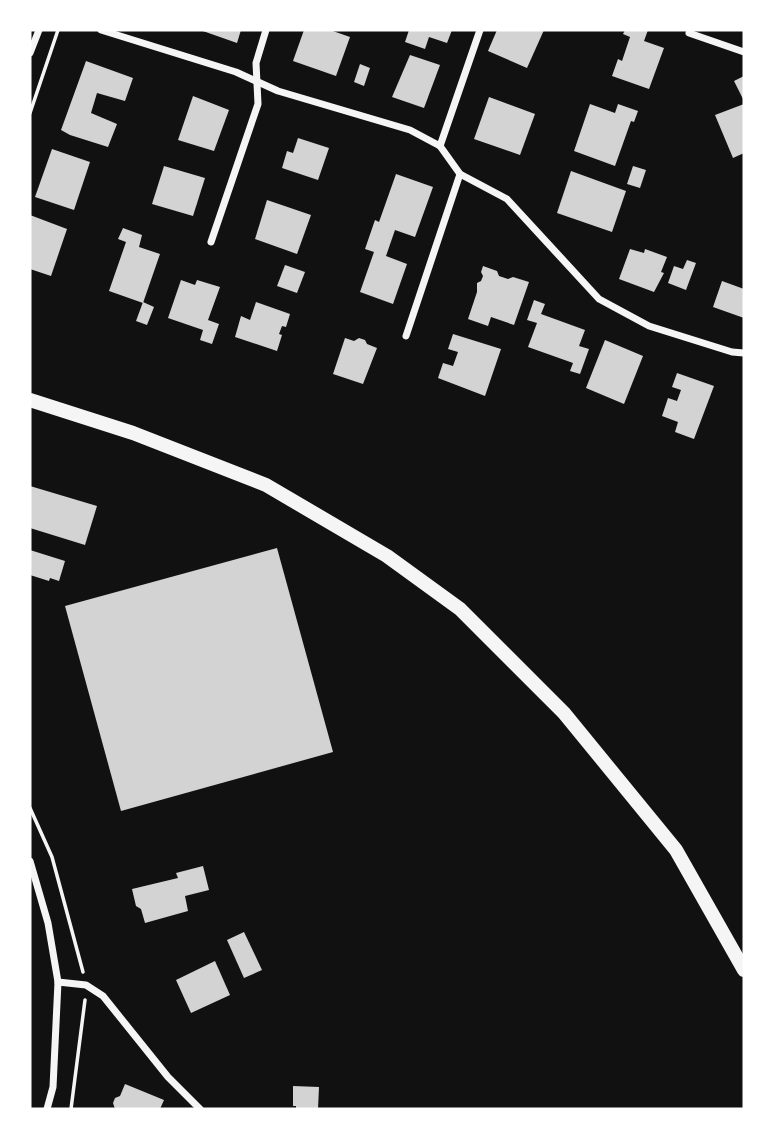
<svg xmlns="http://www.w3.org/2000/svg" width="774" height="1139" font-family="Quicksand,sans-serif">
<rect width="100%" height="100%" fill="#111"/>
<g fill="#d3d3d3">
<polygon points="200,30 241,30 237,43"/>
<polygon points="304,30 330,30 350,37 336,76 293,61"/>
<polygon points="409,30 452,30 447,43 429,37 425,49 405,42"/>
<polygon points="497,30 544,30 527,68 488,51"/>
<polygon points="625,30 648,30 644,41 664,48 649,89 612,76 618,59 622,61 630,37 623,34"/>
<polygon points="410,55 440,65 424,108 392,97"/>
<polygon points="86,61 133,78 125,101 97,93 91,113 117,124 108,147 70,135 61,130"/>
<polygon points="360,64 370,68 364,86 354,82"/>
<polygon points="744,76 744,101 734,81"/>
<polygon points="193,96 229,110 214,151 178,140"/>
<polygon points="489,97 535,114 520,155 474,139"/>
<polygon points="590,104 615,113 618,104 638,111 634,122 631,121 615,166 574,151"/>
<polygon points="744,104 744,153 733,158 715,115"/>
<polygon points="298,138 329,148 318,180 282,168 287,151 293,153"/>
<polygon points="52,149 90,162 74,210 35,197"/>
<polygon points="164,166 205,178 193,216 152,204"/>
<polygon points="633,166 646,170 640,188 627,184"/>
<polygon points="571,171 626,191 612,232 557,213"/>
<polygon points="396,174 433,187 415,237 395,230 386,256 407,264 393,304 360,292 374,252 365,249 375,220 379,222"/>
<polygon points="267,200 311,215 297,254 255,239"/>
<polygon points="30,215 67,229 51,276 30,269"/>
<polygon points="123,228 142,235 139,247 160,254 143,303 109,291 126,242 118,239"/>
<polygon points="630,249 644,253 645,249 667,257 661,272 664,273 654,292 619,279"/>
<polygon points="687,260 696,263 686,290 668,283 674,266 683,269"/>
<polygon points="285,265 305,272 297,293 277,286"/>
<polygon points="483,266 497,271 499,276 508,279 513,277 529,282 514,325 491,317 488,326 468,319 477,292 477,283 481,281 483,276 481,272"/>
<polygon points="181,280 195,285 197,280 220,287 208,320 219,324 212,344 200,340 203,330 168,318"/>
<polygon points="722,281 744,289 744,318 713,307"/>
<polygon points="534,300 545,304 541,314 585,330 579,346 589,349 580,374 570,371 573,363 528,347 537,323 527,320"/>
<polygon points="143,302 154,307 147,325 136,321"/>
<polygon points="256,302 290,314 286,327 282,326 279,334 282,335 277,351 235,337 241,316 250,320"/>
<polygon points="453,334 501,349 485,396 438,378 443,363 453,366 458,352 448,349"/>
<polygon points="345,338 354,341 359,338 365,340 367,344 377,348 363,384 333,374"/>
<polygon points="605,340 643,356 624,404 586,388"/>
<polygon points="677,373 714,386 694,439 675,432 678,422 662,416 668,398 677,401 681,390 672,387"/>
<polygon points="30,486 97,506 85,545 30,528"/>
<polygon points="277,548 333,752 121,811 65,606"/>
<polygon points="30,550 65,561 59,581 50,578 49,581 30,575"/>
<polygon points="203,866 209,890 185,896 188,911 145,923 141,909 136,906 132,889 178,878 176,873"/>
<polygon points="244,932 262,970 244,978 227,940"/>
<polygon points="215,961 230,995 191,1013 176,980"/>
<polygon points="125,1084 164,1100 160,1109 115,1109 113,1103 115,1098 120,1096"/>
<polygon points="293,1086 319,1087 318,1109 296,1109 296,1106 293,1106"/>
</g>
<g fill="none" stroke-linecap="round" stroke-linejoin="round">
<g stroke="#f5f5f5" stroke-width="3.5">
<polyline points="30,113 58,30"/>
<polyline points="30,808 52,857 83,972"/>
<polyline points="71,1109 85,1000"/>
</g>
<g stroke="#f5f5f5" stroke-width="7">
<polyline points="101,30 236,72 278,91 410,130 440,146 460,174 507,199 599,299 649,326 732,352 744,353"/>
<polyline points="689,33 744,52"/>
<polyline points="30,53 39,30"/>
<polyline points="440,146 480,30"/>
<polyline points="211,242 258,104 256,63 266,30"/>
<polyline points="406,336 460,174"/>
<polyline points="30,861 48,923 58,982 53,1087 47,1109"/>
<polyline points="58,982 86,985 103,996 168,1077 200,1109"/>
</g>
<polyline stroke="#f5f5f5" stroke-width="14" points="30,400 133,433 266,485 387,556 460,609 564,713 676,850 744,970"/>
</g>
<rect width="774" height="1139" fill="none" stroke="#ffffff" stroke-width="63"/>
</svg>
